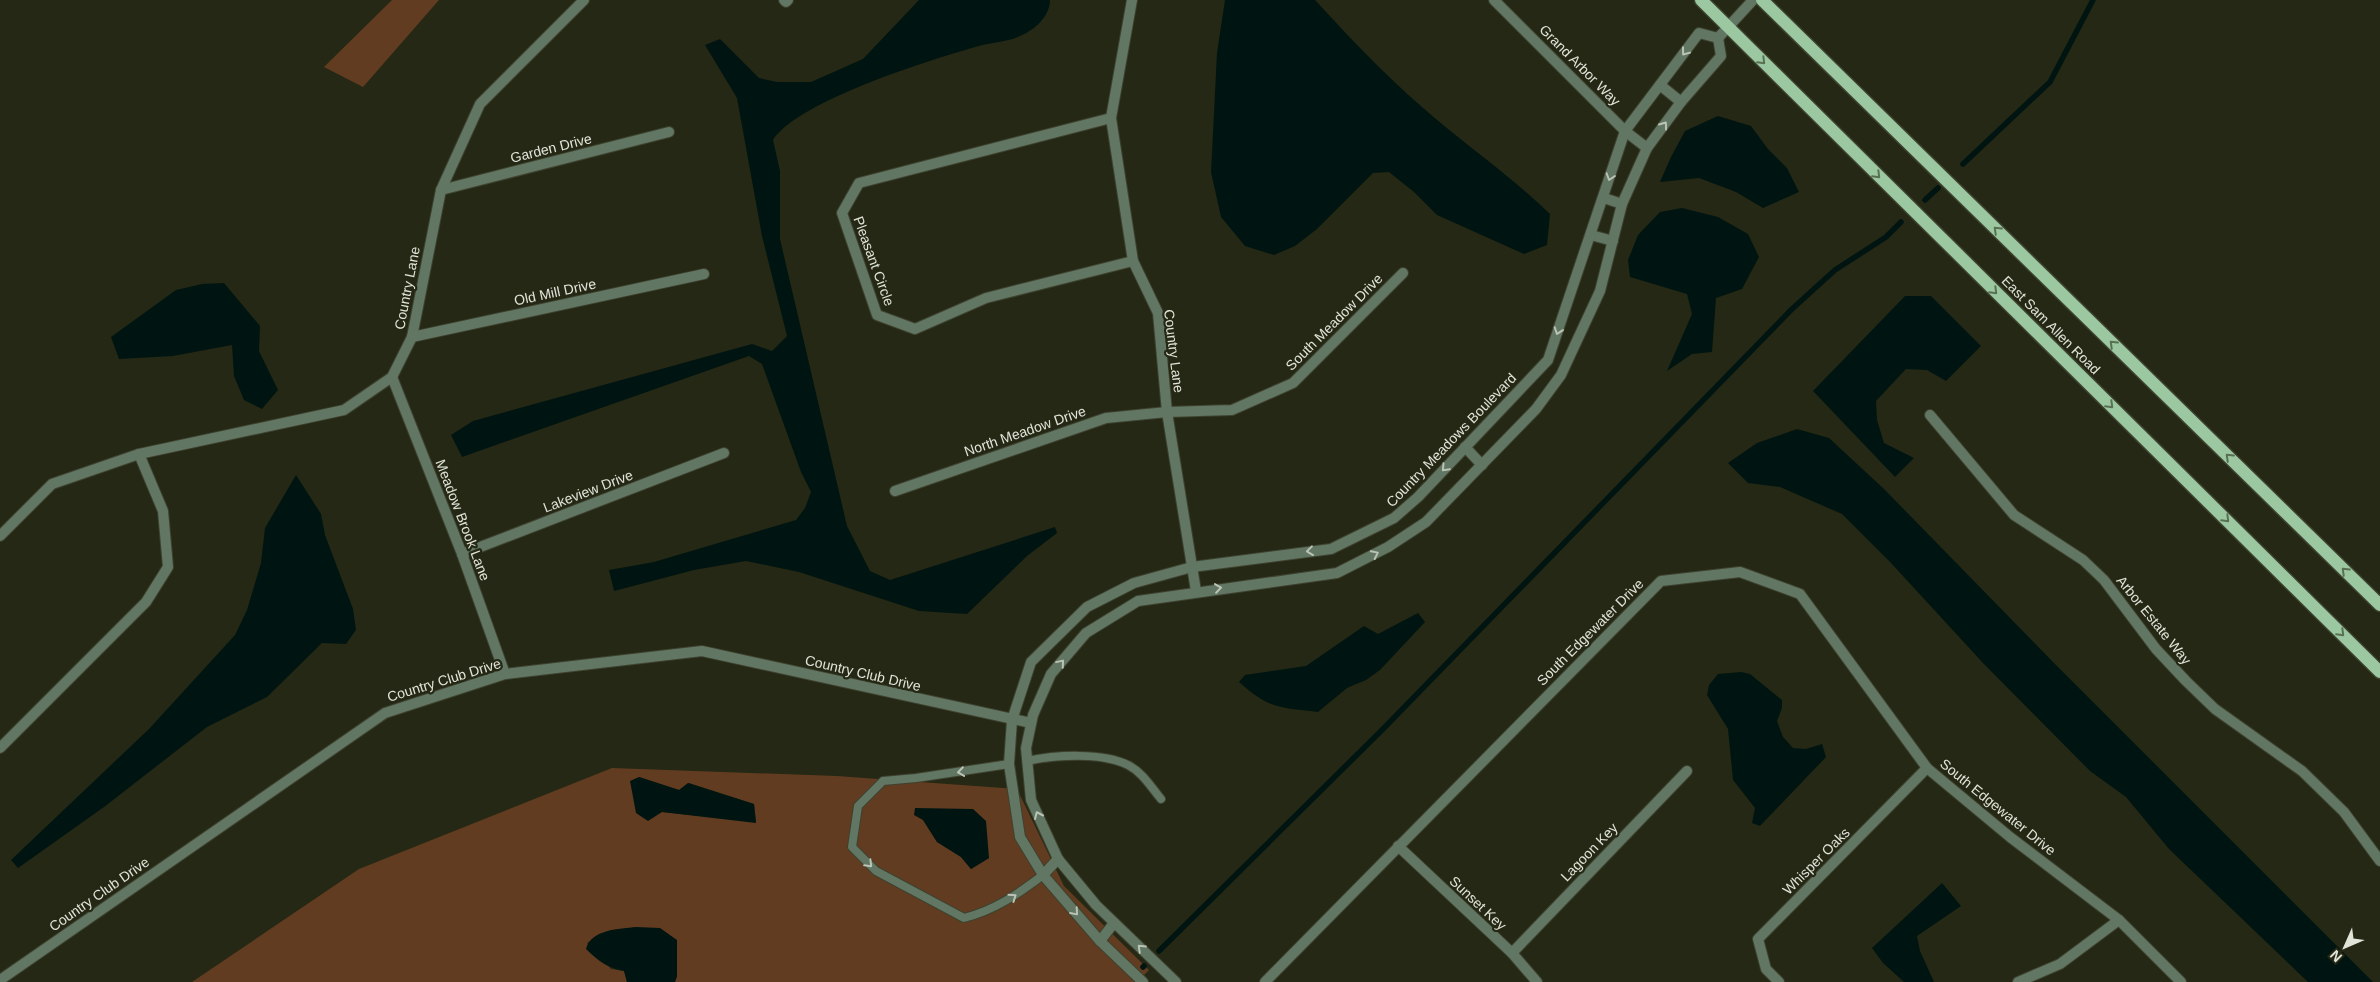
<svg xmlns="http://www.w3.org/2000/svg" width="2380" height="982" font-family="Arial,sans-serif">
<rect width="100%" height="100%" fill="#242814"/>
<g fill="#623c20" fill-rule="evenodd">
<polygon points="392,0 439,0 363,87 324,67"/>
<path d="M 612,768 L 837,776 L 1017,789 L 1064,886 L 1149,970 L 1137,982 L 675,982 L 677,976 L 611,930 L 599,935 L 587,943 L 611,969 L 624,971 L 627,982 L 192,982 L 359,869 ZM 639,777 L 679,790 L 689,783 L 754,804 L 756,822 L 662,812 ZM 923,820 L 989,858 L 971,869 L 961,857 L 937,842 Z"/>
</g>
<g fill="#001511">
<path d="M 919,0 L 1050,0 C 1050,16 1035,30 1020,36 C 1008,42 992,42 979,46 C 932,59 798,101 773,140 L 780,171 L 780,239 L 847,526 L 870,571 L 890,580 L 1055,527 L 1057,533 L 1027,556 L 967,614 L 919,611 L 799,572 L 746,561 L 694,570 L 614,591 L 609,570 L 654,562 L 796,520 L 805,508 L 811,492 L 801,472 L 762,364 L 749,356 L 462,457 L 451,435 L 473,421 L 752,344 L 772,351 L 787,336 L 762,236 L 737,98 L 705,45 L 720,39 L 759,78 L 777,82 L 811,82 L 863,59 Z"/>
<path d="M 1225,0 L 1315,0 C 1349,37 1384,74 1422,107 C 1464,144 1510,175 1550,214 L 1547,245 L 1524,254 L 1437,215 L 1414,192 L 1389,172 L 1373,173 L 1317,229 L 1295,246 L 1274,255 L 1245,246 L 1221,217 L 1211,172 L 1217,53 Z"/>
<polygon points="1718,116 1751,126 1768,149 1787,168 1799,192 1763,208 1736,192 1699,178 1660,182 1671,157 1685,131"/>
<polygon points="1682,208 1718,217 1748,234 1759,257 1742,289 1716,298 1712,352 1692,354 1667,371 1692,314 1687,294 1630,277 1628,260 1638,235 1660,212"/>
<polygon points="224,283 260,326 259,351 278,390 262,409 244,400 234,376 232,345 173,356 119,359 111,337 176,290 202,284"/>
<polygon points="1905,296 1931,296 1981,346 1946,381 1927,370 1906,369 1876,401 1877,420 1884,443 1914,458 1895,477 1813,391"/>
<polygon points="1797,429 1829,438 1884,489 2054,663 2373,982 2308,982 2169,849 2126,797 2090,771 1983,663 1891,563 1842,514 1780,487 1748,483 1728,463 1757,443"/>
<polygon points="296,475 321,514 325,535 353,609 356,630 346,644 322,643 267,697 207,727 104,807 18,868 11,860 149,729 235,635 247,610 261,563 265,528"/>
<path d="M 1418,613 L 1425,622 L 1380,670 L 1366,680 L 1347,688 L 1318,712 C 1279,707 1269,709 1239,682 L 1245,675 L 1306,666 L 1364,626 L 1378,634 Z"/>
<polygon points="1741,672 1750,674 1782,700 1782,708 1777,721 1783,737 1793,748 1806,749 1822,744 1826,757 1760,826 1752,823 1755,808 1733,780 1728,729 1707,695 1709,685 1718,674"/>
<polygon points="639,777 679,790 688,783 754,804 756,823 662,812 648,821 636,813 630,781"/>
<polygon points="915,808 973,809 986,821 989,858 971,869 961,857 937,842 923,820 914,815"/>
<polygon points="1942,883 1961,906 1917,936 1920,951 1934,982 1904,982 1883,963 1872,948"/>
<path d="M 636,927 L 660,928 L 677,940 L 677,976 L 675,982 L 627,982 L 624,971 C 608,968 598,961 586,949 C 591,929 620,929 636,927 Z"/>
</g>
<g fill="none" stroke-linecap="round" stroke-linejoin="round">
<g stroke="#001511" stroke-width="5.5">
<polyline points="1963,164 2050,82 2093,0"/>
<polyline points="1925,200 1938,188"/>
<polyline points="1159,951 1384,728 1792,309 1835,270 1886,237 1901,222"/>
<polyline points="1143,967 1144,966"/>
</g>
<defs>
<g id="service">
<path d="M 1027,761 C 1055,755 1102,752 1128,765 C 1142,772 1151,787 1161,799"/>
<path d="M 1009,764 L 916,778 L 883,781 L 858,806 L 852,847 L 876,871 L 964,918 C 995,910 1018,894 1043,875"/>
</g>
<g id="minor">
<polyline points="784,0 786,2 788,0"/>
<polyline points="1132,0 1111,118 1133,261 1158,313 1167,412 1196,591"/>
<polyline points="1494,0 1625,131 1647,148"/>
<polyline points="1718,38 1753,0"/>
<polyline points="1660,85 1681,102"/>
<polyline points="1111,118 859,183 842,213 877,315 915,329 986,298 1133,261"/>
<polyline points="441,190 669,132"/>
<polyline points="1604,198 1622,204"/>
<polyline points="1591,235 1613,241"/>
<polyline points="412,337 704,274"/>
<polyline points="392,377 462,554 505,674"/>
<polyline points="1930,415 2014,515 2083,560 2104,580 2156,649 2186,681 2215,709 2302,771 2344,812 2380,861"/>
<polyline points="1465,447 1482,465"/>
<polyline points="895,491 1106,418 1167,412 1232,410 1293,383 1403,273"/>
<polyline points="0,536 52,484 139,454 344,410 392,377 412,337 441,190 480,104 584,0"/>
<polyline points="462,554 724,453"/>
<polyline points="0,748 146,602 168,567 163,511 139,454"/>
<polyline points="1398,846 1512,953 1537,982"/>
<polyline points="1043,875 1058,859"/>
<polyline points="1100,941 1114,923"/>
<polyline points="1512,953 1687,771"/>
<polyline points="0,980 385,713 505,674 702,651 1031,723"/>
<polyline points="1143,982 1100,941 1043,875 1020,837 1009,764 1012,720 1031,662 1087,607 1134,583 1192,567 1331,549 1394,518 1418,497 1548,360 1625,131 1699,33 1718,38"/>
<polyline points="1176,982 1096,905 1058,859 1031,800 1026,748 1033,715 1051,674 1086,633 1138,601 1337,573 1388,547 1426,522 1536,409 1561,375 1600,291 1622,204 1647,148 1681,102 1721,56 1718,38"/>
<polyline points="1265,982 1661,581 1740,572 1800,594 1927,768 2010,837 2119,920 2181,982"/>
<polyline points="1779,982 1766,969 1758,939 1927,768"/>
<polyline points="2018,982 2060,964 2119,920"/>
</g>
<g id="primary">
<polyline points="1701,0 2380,672"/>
<polyline points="1762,0 2380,605"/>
</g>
</defs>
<use href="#service" stroke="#3e422f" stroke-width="10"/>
<use href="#minor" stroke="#3e422f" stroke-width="12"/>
<use href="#primary" stroke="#3e422f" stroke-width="15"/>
<use href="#service" stroke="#617663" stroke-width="8"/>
<use href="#minor" stroke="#617663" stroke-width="10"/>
<use href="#primary" stroke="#9bc8a0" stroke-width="12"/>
</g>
<defs><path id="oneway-chevron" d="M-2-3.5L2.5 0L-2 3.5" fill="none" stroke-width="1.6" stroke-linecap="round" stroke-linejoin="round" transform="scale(1.25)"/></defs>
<g stroke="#bbc3b5">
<use href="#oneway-chevron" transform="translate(1685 52) rotate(127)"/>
<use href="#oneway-chevron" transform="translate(1664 125) rotate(-54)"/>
<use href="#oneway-chevron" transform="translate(1610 177) rotate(108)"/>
<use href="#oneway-chevron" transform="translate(1558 331) rotate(109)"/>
<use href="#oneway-chevron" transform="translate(1445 468) rotate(133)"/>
<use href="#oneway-chevron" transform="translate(1310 551) rotate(173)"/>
<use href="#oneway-chevron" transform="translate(1375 554) rotate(-26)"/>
<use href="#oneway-chevron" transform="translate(1218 588) rotate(-8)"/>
<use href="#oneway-chevron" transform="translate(1061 663) rotate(-50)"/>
<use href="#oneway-chevron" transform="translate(961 772) rotate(172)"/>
<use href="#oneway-chevron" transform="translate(1038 815) rotate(-114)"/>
<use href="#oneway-chevron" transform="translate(869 864) rotate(45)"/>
<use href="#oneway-chevron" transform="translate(1013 897) rotate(-35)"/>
<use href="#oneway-chevron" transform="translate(1075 912) rotate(49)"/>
<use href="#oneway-chevron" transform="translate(1141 948) rotate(-136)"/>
</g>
<g stroke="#5a7053">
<use href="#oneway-chevron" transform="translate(1762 61) rotate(45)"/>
<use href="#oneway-chevron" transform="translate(1877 175) rotate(45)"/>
<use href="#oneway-chevron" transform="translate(1997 230) rotate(-136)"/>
<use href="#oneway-chevron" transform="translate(1994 291) rotate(45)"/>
<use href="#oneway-chevron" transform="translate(2113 344) rotate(-136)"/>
<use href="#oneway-chevron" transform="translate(2110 405) rotate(45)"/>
<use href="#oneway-chevron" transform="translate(2229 457) rotate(-136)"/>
<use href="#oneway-chevron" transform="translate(2226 519) rotate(45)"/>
<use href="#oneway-chevron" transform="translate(2345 571) rotate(-136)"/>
<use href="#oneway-chevron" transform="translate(2341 633) rotate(45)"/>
</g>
<g text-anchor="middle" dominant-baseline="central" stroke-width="4.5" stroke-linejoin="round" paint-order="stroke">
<g font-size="14" fill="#e1e4d8" stroke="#242814">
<text transform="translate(1580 65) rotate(45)">Grand Arbor Way</text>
<text transform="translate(551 148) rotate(-14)">Garden Drive</text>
<text transform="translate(874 261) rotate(70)">Pleasant Circle</text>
<text transform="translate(407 288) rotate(-79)">Country Lane</text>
<text transform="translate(555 292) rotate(-12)">Old Mill Drive</text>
<text transform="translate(1334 322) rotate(-45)">South Meadow Drive</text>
<text transform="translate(2051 325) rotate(45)">East Sam Allen Road</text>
<text transform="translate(1174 351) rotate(83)">Country Lane</text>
<text transform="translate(1025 431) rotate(-19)">North Meadow Drive</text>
<text transform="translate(1451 440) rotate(-46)">Country Meadows Boulevard</text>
<text transform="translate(588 491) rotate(-21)">Lakeview Drive</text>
<text transform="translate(463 520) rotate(69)">Meadow Brook Lane</text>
<text transform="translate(2154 620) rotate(51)">Arbor Estate Way</text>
<text transform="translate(1590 632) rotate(-45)">South Edgewater Drive</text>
<text transform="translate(863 673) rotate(13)">Country Club Drive</text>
<text transform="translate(444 680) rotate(-17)">Country Club Drive</text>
<text transform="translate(1998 807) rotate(39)">South Edgewater Drive</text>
<text transform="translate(1589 852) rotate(-46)">Lagoon Key</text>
<text transform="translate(1816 861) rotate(-45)">Whisper Oaks</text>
<text transform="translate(99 894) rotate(-35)">Country Club Drive</text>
<text transform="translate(1478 903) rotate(43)">Sunset Key</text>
</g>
</g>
<g transform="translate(2345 947) rotate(225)" stroke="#242814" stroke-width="4" paint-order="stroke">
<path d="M0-4L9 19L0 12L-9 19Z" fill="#e1e4d8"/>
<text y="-8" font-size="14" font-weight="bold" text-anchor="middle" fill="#e1e4d8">N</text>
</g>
</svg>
